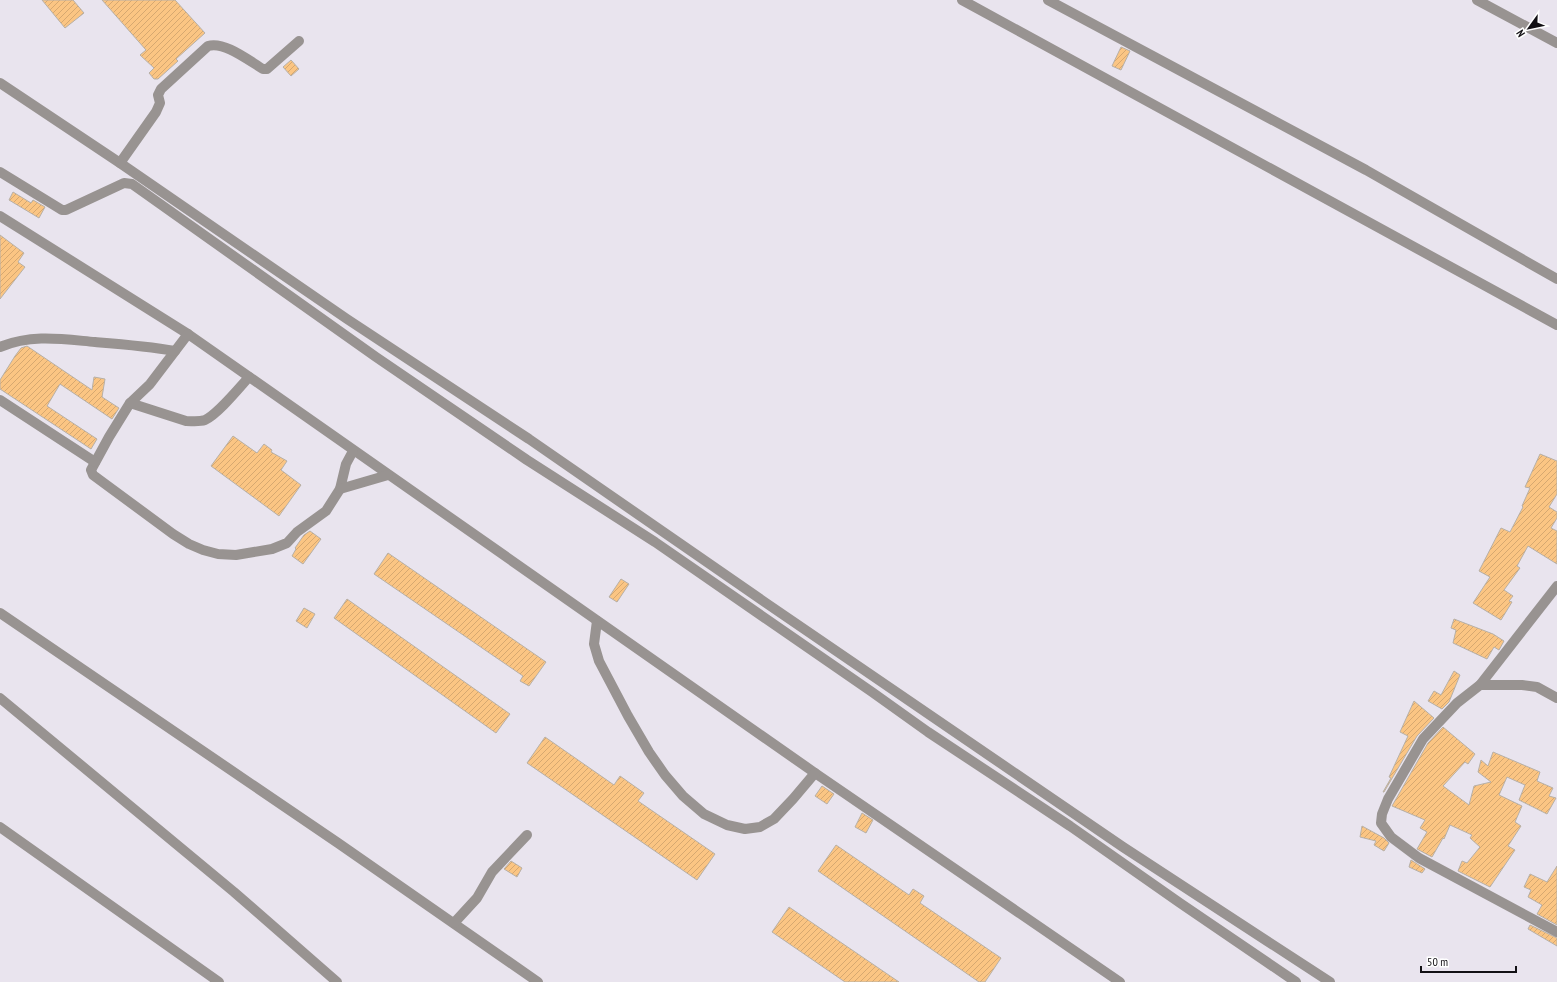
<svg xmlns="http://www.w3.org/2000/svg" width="1557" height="982" font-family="'PT Sans Narrow',sans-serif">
<defs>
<pattern id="building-hatch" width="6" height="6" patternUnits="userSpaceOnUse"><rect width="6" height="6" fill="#fbc583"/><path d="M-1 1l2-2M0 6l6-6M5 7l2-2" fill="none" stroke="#d6a870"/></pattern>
</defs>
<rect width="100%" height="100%" fill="#e9e4ee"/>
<g fill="url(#building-hatch)" stroke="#b7b0a7">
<polygon points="42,0 73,0 84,13 65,28"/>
<polygon points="102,0 175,0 205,33 176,59 178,61 158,79 154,79 149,73 154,68 140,55 146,50"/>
<polygon points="1121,47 1130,51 1121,70 1112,66"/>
<polygon points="291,60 299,69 291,76 283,67"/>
<polygon points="13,192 31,203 33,200 45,207 39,218 9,200"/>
<polygon points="0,235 24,253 18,262 25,267 0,299"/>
<polygon points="27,346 92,390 94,377 105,379 102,397 119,408 112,419 60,384 47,406 97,439 91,449 0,389 0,380 15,356 21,348"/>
<polygon points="233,436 257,453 264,444 272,450 271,452 287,461 281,470 301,485 279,516 211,466"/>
<polygon points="1540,454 1557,461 1557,494 1549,507 1557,512 1557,518 1551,528 1557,531 1557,564 1528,546 1517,566 1520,568 1504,590 1513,596 1509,601 1512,602 1501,620 1473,603 1490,577 1479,571 1501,528 1510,532 1523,507 1522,506 1530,488 1525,487"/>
<polygon points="310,531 321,539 303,564 292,556 296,549 295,548 304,535"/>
<polygon points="388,553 546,662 529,686 520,681 523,676 374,574"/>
<polygon points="621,579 629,584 617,602 609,597"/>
<polygon points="347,599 510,714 496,733 334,618"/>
<polygon points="304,608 315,614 307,628 296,621"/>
<polygon points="1454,619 1493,634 1504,641 1499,650 1494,647 1487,659 1453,643 1456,630 1451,628"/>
<polygon points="1454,671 1460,675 1449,702 1442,709 1428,701 1434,691 1441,695"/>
<polygon points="1414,701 1434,718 1417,736 1384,792 1383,792 1391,778 1389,777 1408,736 1400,732"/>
<polygon points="1443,727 1475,754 1468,764 1465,762 1443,786 1469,805 1474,786 1491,782 1478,772 1481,760 1488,766 1493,752 1540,772 1537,781 1553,788 1549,796 1556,798 1547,814 1519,800 1525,785 1507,777 1499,795 1522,806 1515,822 1521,826 1508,846 1515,850 1490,887 1458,871 1462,861 1467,863 1480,847 1470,838 1472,835 1450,825 1444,839 1443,838 1432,857 1417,849 1427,832 1420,828 1425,820 1392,806 1428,743"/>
<polygon points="545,737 614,785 620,776 644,793 638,801 715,854 697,880 527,763"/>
<polygon points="822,786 834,794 827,804 815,796"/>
<polygon points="862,813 873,820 866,833 855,827"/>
<polygon points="1362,826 1384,838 1389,843 1384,851 1374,845 1376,841 1360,837"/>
<polygon points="836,845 909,895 913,889 924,896 920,903 1001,958 985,982 979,982 818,871"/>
<polygon points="1411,860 1425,869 1422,873 1409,867"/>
<polygon points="511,861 522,868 517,877 504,869"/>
<polygon points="1557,866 1557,925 1537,914 1542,905 1528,897 1531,890 1524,887 1530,874 1547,882"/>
<polygon points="789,907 899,982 845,982 772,932"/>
<polygon points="1530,925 1557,938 1557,946 1528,929"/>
</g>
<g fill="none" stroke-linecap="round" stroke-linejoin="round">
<g stroke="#989391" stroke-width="10">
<polyline points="962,0 1557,325"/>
<polyline points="1048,0 1366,170 1557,279"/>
<polyline points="1477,0 1557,43"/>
<polyline points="0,83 120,163 347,319 529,439 766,603 1123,847 1330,982"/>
<path d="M 120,163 L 156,112 L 160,103 L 158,95 L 161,89 L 208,46 C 224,41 248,60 263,69 L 267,69 L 299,41"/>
<polyline points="0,172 62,210 66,210 124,183 132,184 376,357 527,460 655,542 872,692 928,732 1070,826 1180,903 1296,982"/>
<polyline points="0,216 188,334 815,773 1120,982"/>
<polyline points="188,334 150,384 130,403 109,437 91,470 93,475 173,534 189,544 203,550 218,554 236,555 272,549 287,543 297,532 326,511 340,489 346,464 353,451"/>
<path d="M 0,347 C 32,334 61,339 95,342 C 121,344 148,346 175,351"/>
<polyline points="0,400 95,462"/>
<path d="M 130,403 L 186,421 C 193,421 199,422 205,420 C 218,414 239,388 249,377"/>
<polyline points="340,489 388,475"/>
<polyline points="1557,586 1480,685 1457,703 1423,739 1388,799 1382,814 1381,823 1391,837 1419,858 1557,932"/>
<polyline points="0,613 338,843 538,982"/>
<polyline points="597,621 594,644 599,661 628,716 649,752 665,775 683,796 704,814 727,825 745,829 760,827 774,819 793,799 815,773"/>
<polyline points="1480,685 1522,685 1537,687 1557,698"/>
<polyline points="0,698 234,892 337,982"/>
<polyline points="0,827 219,982"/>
<polyline points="454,923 477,898 492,872 527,835"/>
</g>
</g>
<g transform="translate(1529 28) rotate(237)" stroke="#ffffff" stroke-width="3" paint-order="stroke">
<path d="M0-3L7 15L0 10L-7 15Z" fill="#121014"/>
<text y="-6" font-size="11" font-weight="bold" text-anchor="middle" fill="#121014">N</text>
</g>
<path d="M1421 966v6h95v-6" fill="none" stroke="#121014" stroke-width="2"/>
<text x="1427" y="966" font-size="12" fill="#121014" stroke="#ffffff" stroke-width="3" paint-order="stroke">50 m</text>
</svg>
